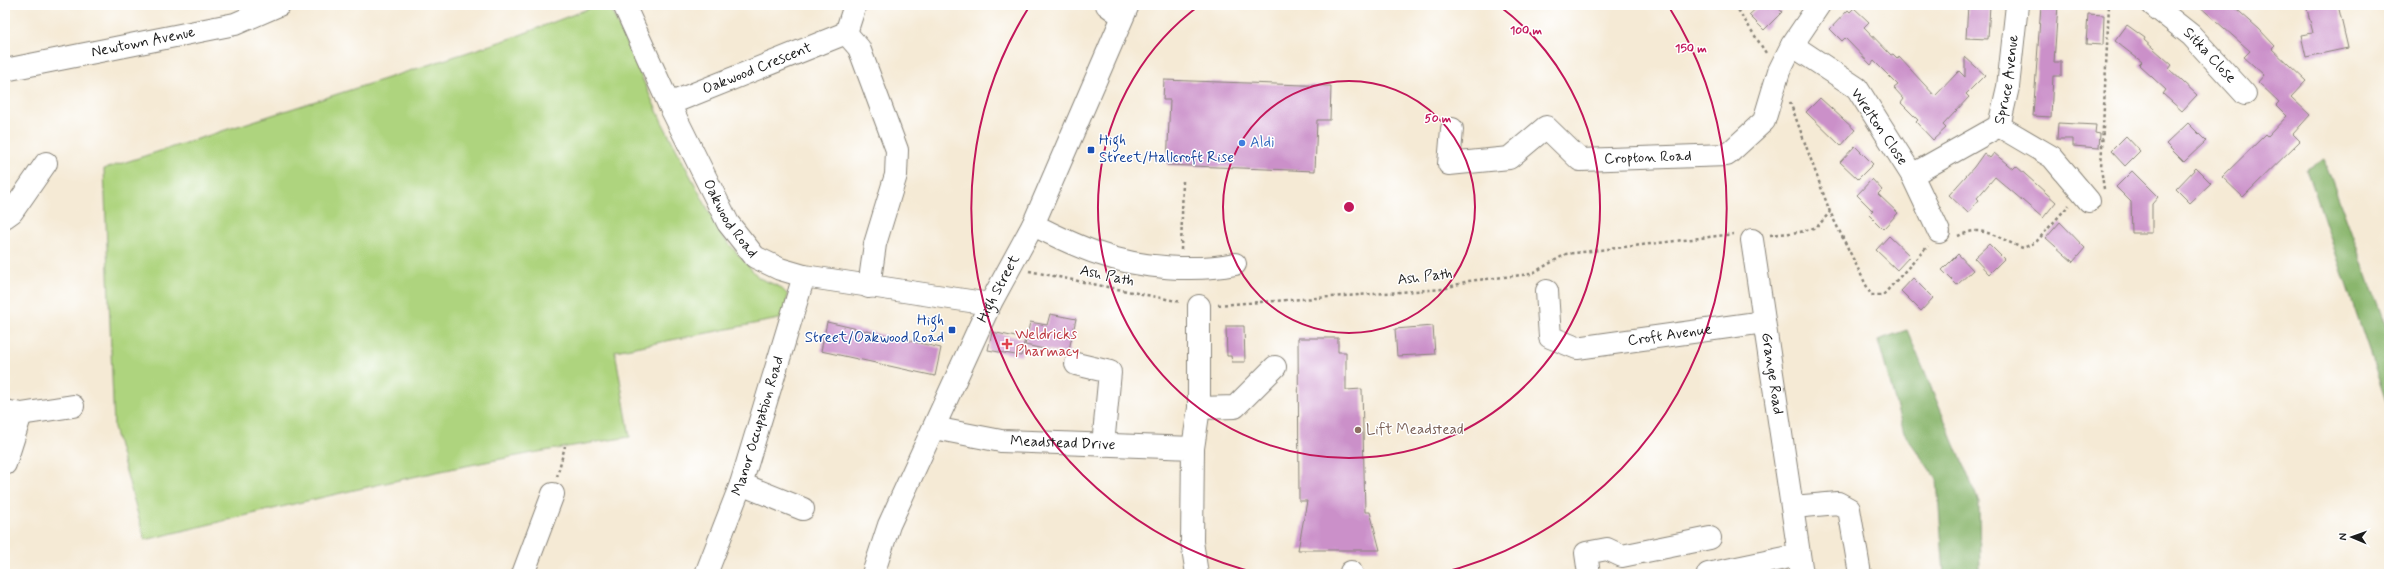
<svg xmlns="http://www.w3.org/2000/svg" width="2394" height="579" font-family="Mynerve,sans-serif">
<rect width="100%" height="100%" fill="#fff"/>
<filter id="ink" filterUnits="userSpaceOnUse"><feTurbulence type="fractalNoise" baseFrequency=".025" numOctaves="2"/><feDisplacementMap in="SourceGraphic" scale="8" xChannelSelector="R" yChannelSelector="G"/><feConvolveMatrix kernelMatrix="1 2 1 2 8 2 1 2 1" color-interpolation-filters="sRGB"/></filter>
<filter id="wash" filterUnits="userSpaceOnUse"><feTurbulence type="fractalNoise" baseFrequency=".012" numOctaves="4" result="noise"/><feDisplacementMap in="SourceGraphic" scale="16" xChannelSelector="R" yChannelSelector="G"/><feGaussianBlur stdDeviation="0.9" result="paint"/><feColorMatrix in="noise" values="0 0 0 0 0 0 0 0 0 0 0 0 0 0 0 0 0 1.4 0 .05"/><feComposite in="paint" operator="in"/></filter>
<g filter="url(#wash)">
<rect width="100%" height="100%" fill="#f5ead5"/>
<path fill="#aed47e" stroke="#65784d" d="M 598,5 L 609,5 L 662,122 L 722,236 L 759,278 L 780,287 L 788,295 L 784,318 L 615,351 L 630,437 C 466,461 305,501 145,540 L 114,428 L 104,169 L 512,38 Z"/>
<g fill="#8ab66d" stroke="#536944">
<polygon points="2324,159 2389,335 2389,410 2307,169"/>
<polygon points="1907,330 1979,502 1980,574 1944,574 1937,480 1904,433 1878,340"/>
</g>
<g id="blocks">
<g fill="#cb90c9">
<polygon points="1760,5 1776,5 1782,12 1764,30 1749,15"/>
<polygon points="1968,5 1990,5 1988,39 1966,38"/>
<polygon points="2041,5 2058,5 2054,62 2061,62 2061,76 2053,76 2051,117 2033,116"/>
<polygon points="2198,5 2232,5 2259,29 2275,46 2272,49 2306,81 2291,97 2310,115 2293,134 2300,141 2243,197 2222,177 2266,134 2268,136 2287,116 2276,105 2279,102 2258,82 2264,75 2244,57 2250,51"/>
<polygon points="2306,5 2338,5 2348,48 2306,57 2301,35 2313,33"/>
<polygon points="1854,8 1869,22 1864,27 1891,55 1893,54 1898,59 1899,57 1935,96 1959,71 1965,77 1965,57 1985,75 1966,94 1969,97 1943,125 1946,128 1933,140 1916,122 1918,120 1901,103 1904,99 1894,88 1898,85 1874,61 1871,65 1845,38 1842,41 1830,29 1848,10 1850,12"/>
<polygon points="2088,14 2104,15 2103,45 2086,44"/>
<polygon points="2127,25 2145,38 2144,40 2172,65 2169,69 2197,95 2182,111 2163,94 2166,90 2139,65 2142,62 2115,41"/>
<polygon points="1164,80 1331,86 1330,120 1317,120 1315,171 1167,165 1170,100 1163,100"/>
<polygon points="1820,98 1855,130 1841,146 1806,112"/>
<polygon points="2058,123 2096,125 2095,133 2100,134 2099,148 2073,146 2073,139 2057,139"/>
<polygon points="2188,123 2206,141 2184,162 2166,144"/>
<polygon points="2126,136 2140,151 2125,166 2111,151"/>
<polygon points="1855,146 1873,164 1858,179 1840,162"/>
<polygon points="1984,153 1990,158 1994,153 2013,169 2016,166 2056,202 2043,218 1995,177 1977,198 1979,200 1968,213 1949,195 1974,167"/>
<polygon points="2196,168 2211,183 2190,203 2176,189"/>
<polygon points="2132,171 2158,197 2152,204 2152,233 2132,233 2131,202 2116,187"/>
<polygon points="1872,179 1882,190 1878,194 1898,213 1883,229 1869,215 1873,211 1857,195"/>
<polygon points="2060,222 2085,248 2073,262 2046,238"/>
<polygon points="1889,236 1910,256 1897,270 1876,250"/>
<polygon points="1989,244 2004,259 1989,274 1974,258"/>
<polygon points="1958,254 1973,270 1957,285 1942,270"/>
<polygon points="1913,278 1933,298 1921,311 1901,291"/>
<polygon points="1050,314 1076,319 1068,354 1025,345 1030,322 1047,325"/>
<polygon points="827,322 941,348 935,376 821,351"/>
<polygon points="1226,326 1244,326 1245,362 1232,362 1231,356 1227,356"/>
<polygon points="1433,326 1435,354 1397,356 1395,329"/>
<polygon points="992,332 1025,339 1021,356 988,350"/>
<polygon points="1298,338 1338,338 1338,352 1346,352 1346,390 1362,389 1365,512 1370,512 1380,550 1298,550 1307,501 1299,501"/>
</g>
</g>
</g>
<g filter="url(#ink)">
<use href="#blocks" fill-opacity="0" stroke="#888378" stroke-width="1"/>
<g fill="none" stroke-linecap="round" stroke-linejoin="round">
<defs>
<g id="minor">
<path id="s1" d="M 624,5 L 669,104 L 728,223 L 755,257 L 780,269 L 804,276 L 990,304"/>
<polyline points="1107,5 1122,16"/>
<path id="s2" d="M 2153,5 L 2191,35 L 2245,94"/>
<polyline points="846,33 859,48 897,150 896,175 875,244 869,287"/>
<polyline points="1792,45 1857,88 1912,175 1939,232"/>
<path id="s3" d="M 5,70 L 235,24 L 279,5"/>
<path id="s4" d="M 669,104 L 846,33 L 855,5"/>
<polyline points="1999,126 2052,157 2089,201"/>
<path id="s5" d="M 1452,129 L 1449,164 L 1509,158 L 1546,127 L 1580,160 L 1727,155 L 1764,121 L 1779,71 L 1792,45 L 1819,5"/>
<path id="s6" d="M 1912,175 L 1999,126 L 2008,87 L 2017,5"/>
<polyline points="5,217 12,212 46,163"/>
<path d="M 1033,225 C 1055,235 1077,247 1100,254 C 1139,268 1195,272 1235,264"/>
<path id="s7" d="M 1752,240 L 1802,574"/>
<path id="s8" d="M 1547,291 L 1550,337 L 1577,348 L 1764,322"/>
<polyline points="1076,364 1110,372 1103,445"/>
<polyline points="1199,408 1235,407 1275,367"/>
<polyline points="5,411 21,414 5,464"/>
<polyline points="21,414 73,406"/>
<path id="s9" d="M 934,428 L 1001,441 L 1193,448 L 1192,542 L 1197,574"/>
<polyline points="1193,448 1199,408 1199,306"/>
<polyline points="741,484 803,509"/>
<polyline points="1793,507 1838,503 1849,509 1860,574"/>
<polyline points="1351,572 1352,574"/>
<polyline points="523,574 553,494"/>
<path id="s10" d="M 706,574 L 741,484 L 804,276"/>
<polyline points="1589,574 1586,553 1607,549 1622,556 1710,538"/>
<polyline points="1708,574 1799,555"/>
</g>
<g id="major">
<path id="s11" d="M 873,574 L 889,525 L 990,304 L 1033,225 L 1128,5"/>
</g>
</defs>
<use href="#minor" stroke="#888378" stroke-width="24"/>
<use href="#major" stroke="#888378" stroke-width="24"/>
<g stroke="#888378" stroke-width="2.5" stroke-dasharray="3 3" stroke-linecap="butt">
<polyline points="1735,5 1766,53"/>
<polyline points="1790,102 1830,212 1871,295 1883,295 1928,246"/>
<polyline points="2104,189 2101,168 2109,5"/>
<polyline points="1770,235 1800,232 1817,227 1830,212"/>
<path d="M 1958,236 C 1963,234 1970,231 1976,231 C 1992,231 2008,243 2023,248 L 2036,242 L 2069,205"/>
<polyline points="1181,250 1183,181"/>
<polyline points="1029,271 1181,302"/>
<polyline points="1218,305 1443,289 1468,281 1531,274 1566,254 1734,234"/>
<polyline points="557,477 565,446"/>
</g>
<use href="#minor" stroke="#fff" stroke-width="22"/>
<use href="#major" stroke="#fff" stroke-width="22"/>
</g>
</g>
<g fill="none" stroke="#c2185b" stroke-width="2">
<circle cx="1349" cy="207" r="126"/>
<path d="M1498 5A251 251 0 1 1 1200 5"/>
<path d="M1261 574A377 377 0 0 1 1029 7M1669 7A377 377 0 0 1 1437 574"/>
</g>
<circle fill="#3f7fe0" stroke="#fff" stroke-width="1.5" cx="1242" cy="143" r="4"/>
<g fill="#1a4fb4" stroke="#fff" stroke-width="1.5">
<rect x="1087" y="146" width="8" height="8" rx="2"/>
<rect x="948" y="326" width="8" height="8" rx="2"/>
</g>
<path fill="#e0444e" stroke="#fff" stroke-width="1.5" d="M1005 338h4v4h4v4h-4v4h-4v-4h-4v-4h4z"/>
<circle fill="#8d6e63" stroke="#fff" stroke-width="1.5" cx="1358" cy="430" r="4"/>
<g text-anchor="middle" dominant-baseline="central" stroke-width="3" stroke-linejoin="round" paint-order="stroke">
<g font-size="15" fill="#1c1c1c" stroke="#fff">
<text stroke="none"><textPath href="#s3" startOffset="141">Newtown Avenue</textPath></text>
<text stroke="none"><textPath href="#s2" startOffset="76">Sitka Close</textPath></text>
<text stroke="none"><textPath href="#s4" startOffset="95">Oakwood Crescent</textPath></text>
<text stroke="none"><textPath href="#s6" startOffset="147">Spruce Avenue</textPath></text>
<text transform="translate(1879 127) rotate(56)">Wrelton Close</text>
<text stroke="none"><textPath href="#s5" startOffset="259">Cropton Road</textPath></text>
<text stroke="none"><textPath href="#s1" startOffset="239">Oakwood Road</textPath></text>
<text transform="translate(1107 276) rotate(12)">Ash Path</text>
<text transform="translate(1425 277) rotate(-7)">Ash Path</text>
<text stroke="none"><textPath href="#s11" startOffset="312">High Street</textPath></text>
<text stroke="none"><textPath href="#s8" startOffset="169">Croft Avenue</textPath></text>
<text stroke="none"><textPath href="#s7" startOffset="135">Grange Road</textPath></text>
<text stroke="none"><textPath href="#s10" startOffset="157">Manor Occupation Road</textPath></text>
<text stroke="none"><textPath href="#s9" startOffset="130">Meadstead Drive</textPath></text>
</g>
<g font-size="15" fill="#164399" stroke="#fff" text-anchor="start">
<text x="1099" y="141">High<tspan x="1099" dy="17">Street/Hallcroft Rise</tspan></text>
<text x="944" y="321" text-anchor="end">High<tspan x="944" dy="17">Street/Oakwood Road</tspan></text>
</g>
<g font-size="15" fill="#366cbe" stroke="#fff" text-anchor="start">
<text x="1250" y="143">Aldi</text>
</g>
<g font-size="15" fill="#be3a42" stroke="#fff" text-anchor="start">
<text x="1015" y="335">Weldricks<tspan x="1015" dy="17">Pharmacy</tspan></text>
</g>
<g font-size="15" fill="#785e54" stroke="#fff" text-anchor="start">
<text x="1366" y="430">Lift Meadstead</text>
</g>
</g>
<circle cx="1349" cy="207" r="6" fill="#c2185b" stroke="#fff" stroke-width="2"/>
<g font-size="12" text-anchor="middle" font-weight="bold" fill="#c2185b" stroke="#fff" stroke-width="3" stroke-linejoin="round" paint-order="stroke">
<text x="1526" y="34">100 m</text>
<text x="1691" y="52">150 m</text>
<text x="1438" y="122">50 m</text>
</g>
<rect width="2394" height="579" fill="none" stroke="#fff" stroke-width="20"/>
<g transform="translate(2352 537) rotate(272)" stroke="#ffffff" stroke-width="3" paint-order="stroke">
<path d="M0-3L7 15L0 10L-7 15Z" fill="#1c1c1c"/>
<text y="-6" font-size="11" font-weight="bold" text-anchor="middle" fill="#1c1c1c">N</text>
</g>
</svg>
